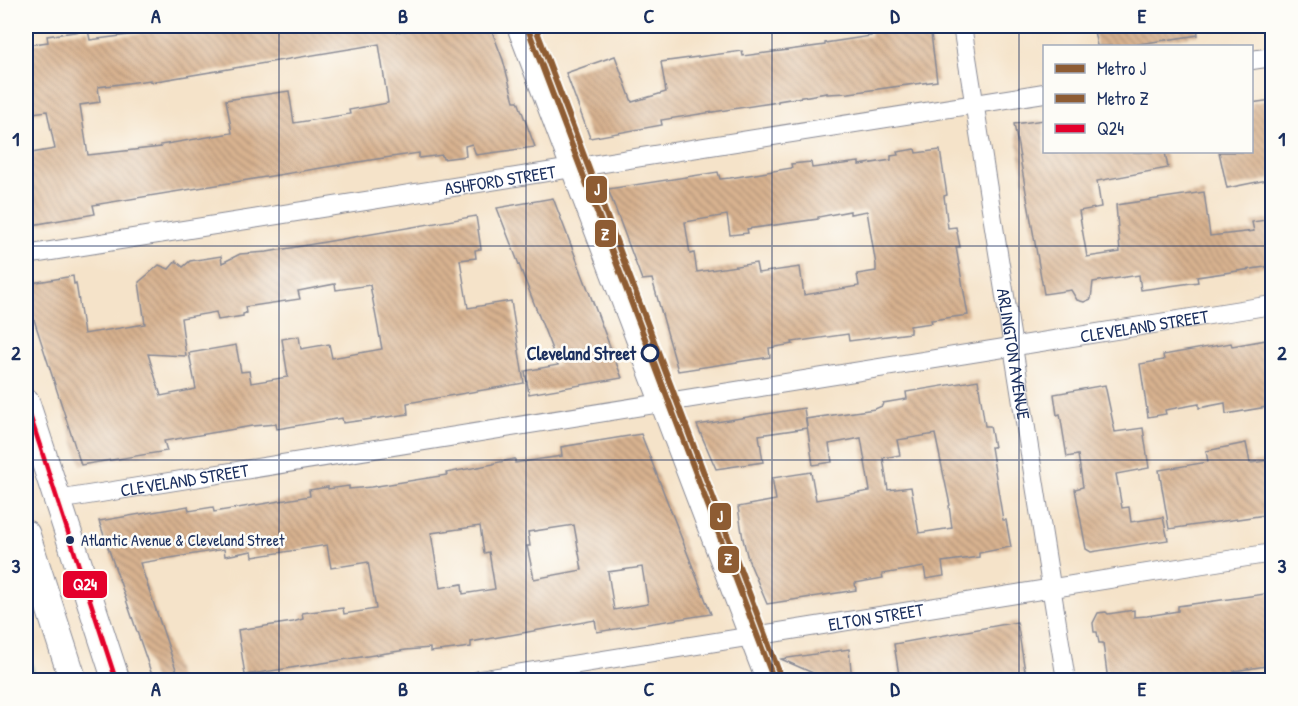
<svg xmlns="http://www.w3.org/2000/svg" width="1298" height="706" font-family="'Patrick Hand',sans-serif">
<defs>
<pattern id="building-back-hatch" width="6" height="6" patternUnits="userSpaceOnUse" patternTransform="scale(1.5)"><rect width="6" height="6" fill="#d8b28f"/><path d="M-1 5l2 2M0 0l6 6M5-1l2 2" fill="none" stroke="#ae9178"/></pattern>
</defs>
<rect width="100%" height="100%" fill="#fdfcf7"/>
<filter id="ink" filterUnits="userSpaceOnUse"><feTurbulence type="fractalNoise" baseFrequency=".0167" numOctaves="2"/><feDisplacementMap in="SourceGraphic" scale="12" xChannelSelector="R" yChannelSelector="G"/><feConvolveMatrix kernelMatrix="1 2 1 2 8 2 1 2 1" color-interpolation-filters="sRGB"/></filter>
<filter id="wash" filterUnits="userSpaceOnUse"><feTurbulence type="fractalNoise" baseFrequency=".008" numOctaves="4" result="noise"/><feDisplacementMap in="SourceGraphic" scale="24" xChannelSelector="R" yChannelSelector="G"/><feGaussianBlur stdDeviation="1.35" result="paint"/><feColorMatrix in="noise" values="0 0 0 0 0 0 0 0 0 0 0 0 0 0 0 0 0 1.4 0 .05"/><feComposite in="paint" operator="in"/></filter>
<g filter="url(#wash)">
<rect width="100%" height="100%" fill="#f5e3c9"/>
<polygon fill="#74cd94" stroke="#487e79" stroke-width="1.5" points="26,649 37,680 26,680"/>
<g id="blocks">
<g fill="url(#building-back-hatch)" fill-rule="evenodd">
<path d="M 166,26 L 396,26 L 397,32 L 437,26 L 490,26 L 503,60 L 514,101 L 518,101 L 535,147 L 476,155 L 472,144 L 465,146 L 466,156 L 443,159 L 442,155 L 419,158 L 419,153 L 377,159 L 93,205 L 95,214 L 26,226 L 26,154 L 55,149 L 47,111 L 26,114 L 26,45 L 48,42 L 47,36 L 88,30 L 90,40 L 167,30 ZM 379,44 L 388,103 L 349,110 L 350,114 L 294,123 L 289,91 L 226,100 L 232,133 L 160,145 L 161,147 L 88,155 L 80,105 L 100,102 L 98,87 L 150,80 L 150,82 Z"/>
<polygon points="869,26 930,26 937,81 849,93 827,94 827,93 778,101 778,102 661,120 662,125 590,138 566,73 615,56 632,102 666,92 661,62 742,51 743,56 825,45 825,43 871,36"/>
<polygon points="1093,26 1197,26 1198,35 1126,46 1097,46"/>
<polygon points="1272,100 1272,179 1227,188 1219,152 1251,152 1251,103"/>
<polygon points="1044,120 1044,152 1165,152 1168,168 1097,181 1101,207 1079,211 1087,257 1120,252 1116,205 1204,192 1210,236 1254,231 1252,222 1272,219 1272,266 1197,277 1198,282 1141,290 1139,275 1093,282 1091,299 1084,302 1077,300 1071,290 1044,294 1014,124"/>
<path d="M 915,149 L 916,153 L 940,150 L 947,195 L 944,196 L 948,228 L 956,227 L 960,247 L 956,247 L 968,315 L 931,320 L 932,323 L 910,326 L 910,333 L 849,341 L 848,334 L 792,342 L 793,344 L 769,348 L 770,357 L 678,371 L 652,279 L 642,280 L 608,189 L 718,172 L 720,179 L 730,178 L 792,168 L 791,164 L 811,162 L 812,168 L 859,162 L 859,165 L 891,160 L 891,156 L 898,155 L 897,152 ZM 850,211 L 850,214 L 867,211 L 876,265 L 876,271 L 857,274 L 859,286 L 804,295 L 800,267 L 758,273 L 756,263 L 697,272 L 694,253 L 690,254 L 685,222 L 727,215 L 730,235 L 748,233 L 747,229 L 818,219 L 818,217 Z"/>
<polygon points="553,198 622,378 529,394 525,371 558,365 497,208"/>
<path d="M 476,216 L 481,249 L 475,250 L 476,258 L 460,260 L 468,308 L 511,301 L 524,383 L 407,403 L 408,414 L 343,423 L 342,418 L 277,429 L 276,424 L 252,426 L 164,441 L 167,451 L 81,465 L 26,295 L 26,284 L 73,276 L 74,284 L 76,283 L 84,334 L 145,324 L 139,282 L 159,265 L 169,269 L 176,261 L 183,267 L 190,261 L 221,256 L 222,263 L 240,254 L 267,252 ZM 335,284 L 336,290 L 370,285 L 382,349 L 332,358 L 329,344 L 301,349 L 299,336 L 282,339 L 288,377 L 251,383 L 249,371 L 241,372 L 236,345 L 189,353 L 196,389 L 161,396 L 148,354 L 186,356 L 181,318 L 216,312 L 218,320 L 243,316 L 243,314 L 246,313 L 245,307 L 300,299 L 298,291 Z"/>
<polygon points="1272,339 1272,406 1226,414 1225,403 1199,408 1199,404 1165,410 1166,414 1148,417 1140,364 1164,360 1163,355 1231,343 1232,346"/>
<path d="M 978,380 L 985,426 L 990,426 L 994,447 L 991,447 L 1003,520 L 1006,520 L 1011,547 L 979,553 L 979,557 L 942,562 L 944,576 L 926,579 L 924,567 L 882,574 L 883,578 L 855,583 L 856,590 L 767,604 L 748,559 L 743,539 L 738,507 L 776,500 L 772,478 L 811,472 L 816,500 L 870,491 L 861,438 L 829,444 L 832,462 L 813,465 L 806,419 L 875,409 L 882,406 L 883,403 L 907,399 L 906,392 ZM 935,434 L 950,505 L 949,506 L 952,528 L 919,533 L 911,487 L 888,490 L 883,458 L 900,455 L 897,440 Z"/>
<polygon points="1105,385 1115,432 1143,428 1149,468 1116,474 1122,508 1129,507 1131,522 1163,517 1168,540 1091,552 1086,549 1075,489 1083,487 1078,455 1067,457 1060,414 1057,415 1054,394"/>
<polygon points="804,408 807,428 759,435 763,462 716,469 697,425"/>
<path d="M 641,434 L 711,614 L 597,632 L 595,620 L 471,642 L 471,647 L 430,652 L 430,648 L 406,650 L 245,675 L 238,630 L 293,622 L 303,619 L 302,613 L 343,608 L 344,614 L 376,609 L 372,585 L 368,562 L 331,568 L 327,545 L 253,557 L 252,551 L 225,556 L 224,549 L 140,563 L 180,681 L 154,681 L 99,521 L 188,506 L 189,511 L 213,507 L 214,512 L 310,496 L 309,490 L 328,487 L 328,489 L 349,486 L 349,489 L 371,487 L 447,475 L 446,473 L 494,464 L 494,463 L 515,459 L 515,463 L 562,456 L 561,447 ZM 574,525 L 582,570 L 534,579 L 527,546 L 530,546 L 528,532 ZM 480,526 L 484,553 L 489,552 L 495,589 L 463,594 L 462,584 L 440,588 L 431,533 ZM 642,567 L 648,604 L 614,610 L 608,572 Z"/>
<polygon points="1246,443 1250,463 1272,460 1272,514 1169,529 1159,470 1208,462 1206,451"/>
<polygon points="1272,593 1272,665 1234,671 1236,678 1222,681 1191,681 1190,675 1159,681 1108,681 1103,643 1099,643 1097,632 1094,632 1093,623 1098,613 1106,612 1108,614 1134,610 1134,617 1147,616 1178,611 1178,606"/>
<polygon points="1017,622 1026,677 1006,681 900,681 894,644"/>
<polygon points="849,649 852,681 831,681 781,659"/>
</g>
</g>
</g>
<g filter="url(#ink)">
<use href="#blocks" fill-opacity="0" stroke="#888994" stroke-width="1.5"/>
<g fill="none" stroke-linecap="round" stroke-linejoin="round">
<defs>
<g id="street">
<path id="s1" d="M 962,26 L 1066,680"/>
<polyline points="1252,60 1272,57"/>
<path id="s2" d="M 26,255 L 1044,93"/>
<path id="s3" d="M 57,500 L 1272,305"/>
<path id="s4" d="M 479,680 L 1272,553"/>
</g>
<polyline id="secondary" points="519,26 768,680"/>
<g id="primary">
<polyline points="26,403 116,680"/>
<polyline points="26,534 73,680"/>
</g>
</defs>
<use href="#street" stroke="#888994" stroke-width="20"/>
<use href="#secondary" stroke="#888994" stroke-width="26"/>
<use href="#primary" stroke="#888994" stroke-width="29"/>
<use href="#street" stroke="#fff" stroke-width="18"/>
<use href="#secondary" stroke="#fff" stroke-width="24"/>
<use href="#primary" stroke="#fff" stroke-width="27"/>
<defs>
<polyline id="bus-1" points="26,403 116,680"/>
</defs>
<use href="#bus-1" stroke="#fdfcf7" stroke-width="9"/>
<use href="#bus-1" stroke="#e4002b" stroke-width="4.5"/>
<defs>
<polyline id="metro-1" points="535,26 782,680"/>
<polyline id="metro-2" points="528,29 774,680"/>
</defs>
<use href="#metro-1" stroke="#fdfcf7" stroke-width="10"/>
<use href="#metro-2" stroke="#fdfcf7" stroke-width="10"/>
<use href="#metro-1" stroke="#8e5c33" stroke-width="6"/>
<use href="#metro-2" stroke="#8e5c33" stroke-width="6"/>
</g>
</g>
<path fill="none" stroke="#1b2f5e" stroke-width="1.5" stroke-opacity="0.55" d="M 279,26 L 279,680M 526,26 L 526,680M 772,26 L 772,680M 1019,26 L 1019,680M 26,246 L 1272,246M 26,460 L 1272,460"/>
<circle fill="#fdfcf7" stroke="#1b2f5e" stroke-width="3" cx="650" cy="353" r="8"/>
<circle fill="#1b2f5e" stroke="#fdfcf7" stroke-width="2" cx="70" cy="540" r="5"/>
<g text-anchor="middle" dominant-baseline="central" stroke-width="5" stroke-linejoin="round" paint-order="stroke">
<g font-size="16" fill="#1b2f5e" stroke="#fdfcf7" text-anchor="start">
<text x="81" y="540">Atlantic Avenue &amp; Cleveland Street</text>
</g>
<g font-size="18" fill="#1b2f5e" stroke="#fdfcf7">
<text stroke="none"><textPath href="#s2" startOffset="480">ASHFORD STREET</textPath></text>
<text stroke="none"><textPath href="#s3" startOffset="1101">CLEVELAND STREET</textPath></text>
<text stroke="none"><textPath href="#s1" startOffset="332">ARLINGTON AVENUE</textPath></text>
<text stroke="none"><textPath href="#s3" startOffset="129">CLEVELAND STREET</textPath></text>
<text stroke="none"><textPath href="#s4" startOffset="402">ELTON STREET</textPath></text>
</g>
<g font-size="18" font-weight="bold" fill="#1b2f5e" stroke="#fdfcf7" text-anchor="end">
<text x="636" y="353">Cleveland Street</text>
</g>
</g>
<g stroke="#fdfcf7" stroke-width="2">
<rect x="585" y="175" width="23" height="29" rx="6" fill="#8e5c33"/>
<rect x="594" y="219" width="23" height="29" rx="6" fill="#8e5c33"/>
<rect x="709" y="502" width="23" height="29" rx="6" fill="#8e5c33"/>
<rect x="717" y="545" width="23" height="29" rx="6" fill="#8e5c33"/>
<rect x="62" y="570" width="46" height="29" rx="6" fill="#e4002b"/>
</g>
<g font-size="16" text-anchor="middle" font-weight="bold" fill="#fff">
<text x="597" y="195">J</text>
<text x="605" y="240">Z</text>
<text x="720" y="522">J</text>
<text x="728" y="565">Z</text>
<text x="85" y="590">Q24</text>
</g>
<rect width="1298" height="706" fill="none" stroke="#fdfcf7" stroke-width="66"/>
<rect x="1043" y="45" width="210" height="108" fill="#fdfcf7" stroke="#a3aaba" stroke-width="1.5"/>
<rect x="1055" y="64" width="30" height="9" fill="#8e5c33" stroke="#a3aaba" stroke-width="1.5"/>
<text x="1097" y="75" font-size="18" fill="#1b2f5e">Metro J</text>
<rect x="1055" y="94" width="30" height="9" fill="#8e5c33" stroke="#a3aaba" stroke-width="1.5"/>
<text x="1097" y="105" font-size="18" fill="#1b2f5e">Metro Z</text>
<rect x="1055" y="124" width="30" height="9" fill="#e4002b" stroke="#a3aaba" stroke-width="1.5"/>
<text x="1097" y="135" font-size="18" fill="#1b2f5e">Q24</text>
<rect x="33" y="33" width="1232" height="640" fill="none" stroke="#1b2f5e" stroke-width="2"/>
<g font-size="20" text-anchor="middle" font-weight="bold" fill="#1b2f5e">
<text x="156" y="23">A</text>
<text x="403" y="23">B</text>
<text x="649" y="23">C</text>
<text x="895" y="23">D</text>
<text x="1142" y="23">E</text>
<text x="16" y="146">1</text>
<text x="1282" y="146">1</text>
<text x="16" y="360">2</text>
<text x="1282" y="360">2</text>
<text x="16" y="573">3</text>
<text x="1282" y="573">3</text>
<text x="156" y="696">A</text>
<text x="403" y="696">B</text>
<text x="649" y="696">C</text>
<text x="895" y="696">D</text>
<text x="1142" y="696">E</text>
</g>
</svg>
